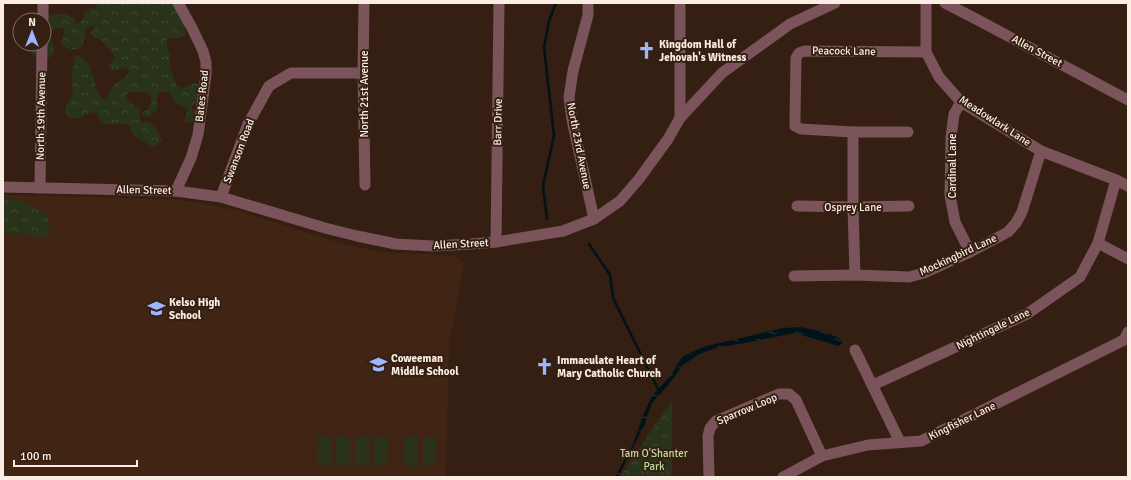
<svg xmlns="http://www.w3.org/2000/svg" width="1131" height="480" font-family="Signika,sans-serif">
<defs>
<pattern id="forest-crowns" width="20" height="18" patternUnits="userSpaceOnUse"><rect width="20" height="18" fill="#293319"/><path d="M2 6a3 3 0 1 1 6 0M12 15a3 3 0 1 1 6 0" fill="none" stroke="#3e472f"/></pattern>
<pattern id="water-ripples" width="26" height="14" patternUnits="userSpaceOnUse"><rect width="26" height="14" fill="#001319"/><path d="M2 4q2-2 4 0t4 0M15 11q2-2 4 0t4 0" fill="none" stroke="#26363a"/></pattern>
</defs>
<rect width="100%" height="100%" fill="#341f12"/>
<polygon fill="#412514" points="3,195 174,199 206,204 239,211 343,244 382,252 444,255 457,257 463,262 463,269 449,345 446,477 3,477"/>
<g fill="#293319">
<polygon points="318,437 331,437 331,466 317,466"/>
<rect x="336" y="437" width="14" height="29"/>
<rect x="355" y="437" width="14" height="29"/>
<rect x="374" y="437" width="13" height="29"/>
<polygon points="404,437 418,437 417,467 404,466"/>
<rect x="423" y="437" width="13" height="29"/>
</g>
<g fill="url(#forest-crowns)">
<path d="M 95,3 L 173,3 C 178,13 188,25 185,36 L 179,38 L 169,38 L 167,40 L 167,47 L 170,54 L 169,67 L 177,86 L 183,88 C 190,86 195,79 200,86 L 200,95 L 192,107 L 194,120 L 192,122 L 186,122 C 183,117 186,115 188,111 L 186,108 L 175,102 L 170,94 L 168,92 C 154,90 158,100 157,110 L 150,116 L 144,116 L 142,113 C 145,111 148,109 149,107 C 151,105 151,103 151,100 C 153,89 136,92 128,93 L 126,96 L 129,102 L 140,109 L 139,116 L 141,122 C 143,122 146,122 148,122 C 153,124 161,136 162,141 C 158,142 157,143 156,147 C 150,147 149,144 145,142 C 142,139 137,139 134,136 C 132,133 132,128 128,125 C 122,121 109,128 101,122 C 99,119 99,116 97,114 C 89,106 77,127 66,115 L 66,106 L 73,94 L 72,75 L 75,56 L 78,55 C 83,58 88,62 90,67 C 91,71 90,73 94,76 L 96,90 L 98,92 L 101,98 L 103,100 C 110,97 108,92 112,87 C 117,81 125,79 129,72 L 128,68 C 121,68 117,73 110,69 C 109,64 111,62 115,59 L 114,55 L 100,39 L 94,38 L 90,33 L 95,28 L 93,25 L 87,28 C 83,35 87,48 76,49 C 72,50 67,49 63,46 C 60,40 66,34 63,28 C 44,27 52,41 54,51 C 51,60 45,59 37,58 L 32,54 L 32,44 L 44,44 L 44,20 L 42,18 C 51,15 64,11 72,17 C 76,19 75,22 78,24 L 83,19 L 84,12 L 90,9 L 97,8 Z"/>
<path d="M 3,197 L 21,201 L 43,212 L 47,217 L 49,224 L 49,231 L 46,236 C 32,241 20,229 3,234 Z"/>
<polygon points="672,400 672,477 620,477"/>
</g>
<path fill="url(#water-ripples)" d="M 800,327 C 814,330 829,332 842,340 L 842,344 L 838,346 L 795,333 L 745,343 L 719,347 L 699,354 L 683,365 L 670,383 L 652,403 L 644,426 L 618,477 L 615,477 L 633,444 L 644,413 L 652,396 L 671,375 L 682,357 L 703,347 L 783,328 Z"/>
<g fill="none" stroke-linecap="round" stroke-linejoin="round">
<g stroke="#001319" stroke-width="2.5">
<polyline points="547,219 543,186 554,135 544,48 549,21 556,3"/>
<polyline points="589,244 610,275 613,298 658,389"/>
</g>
<g stroke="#7a545a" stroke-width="11">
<polyline points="364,3 363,73 365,185"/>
<polyline points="588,3 588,15 573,71 569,97 572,120 594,219"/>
<polyline points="680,3 680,118"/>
<polyline points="926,3 926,52 939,77 961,102 1041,151 1116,180 1128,186"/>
<polyline points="945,3 976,19 1128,100"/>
<polyline points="43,20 43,3"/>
<polyline points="961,102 954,114 951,138 950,195 955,222 970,252"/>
<polyline points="853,132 853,207 855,275"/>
<polyline points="908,132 853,132 801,129 795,126 795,119 796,58 799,53 804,51 926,52"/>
<polyline points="3,187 176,191 221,197 325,228 357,236 396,244 433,246 471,244 496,242 563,231 594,219 620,201 639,179 668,139 680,118 722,73 790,24 835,3"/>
<polyline points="40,188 42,44"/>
<polyline points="176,191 191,158 198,135 206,74 206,62 203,51 192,28 178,3"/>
<polyline points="221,197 248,124 269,86 291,73 363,73"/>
<polyline points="797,206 853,207 909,206"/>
<polyline points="496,242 499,3"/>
<polyline points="1098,243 1128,259"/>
<polyline points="794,276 855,275 909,277 924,273 970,252 1008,232 1016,223 1022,212 1041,151"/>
<polyline points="855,350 900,442"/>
<polyline points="873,385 1027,314 1080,277 1098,243 1116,180"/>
<polyline points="709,477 708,436 710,428 716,421 779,394 789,394 796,400 822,456"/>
<polyline points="783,477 822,456 868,445 921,441 1124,340 1128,332"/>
</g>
</g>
<defs>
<symbol id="church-bare" viewBox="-9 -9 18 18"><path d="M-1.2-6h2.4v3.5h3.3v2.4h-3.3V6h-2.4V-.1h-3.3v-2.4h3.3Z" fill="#9eb4fd" stroke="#341f12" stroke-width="2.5" paint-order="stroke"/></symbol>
<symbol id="school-bare" viewBox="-9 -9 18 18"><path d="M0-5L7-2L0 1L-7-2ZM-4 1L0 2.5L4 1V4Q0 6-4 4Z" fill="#9eb4fd" stroke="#341f12" stroke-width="2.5" paint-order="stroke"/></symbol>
</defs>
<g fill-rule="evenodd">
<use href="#church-bare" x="634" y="38" width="25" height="25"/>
<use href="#school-bare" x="144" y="296" width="25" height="25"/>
<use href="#school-bare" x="366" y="352" width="25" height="25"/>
<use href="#church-bare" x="532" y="354" width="25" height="25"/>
</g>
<g text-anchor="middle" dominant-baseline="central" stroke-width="4" stroke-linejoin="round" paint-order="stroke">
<g font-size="11" font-weight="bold" fill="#fcede4" stroke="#341f12" text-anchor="start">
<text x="659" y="44">Kingdom Hall of<tspan x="659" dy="13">Jehovah's Witness</tspan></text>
<text x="169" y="302">Kelso High<tspan x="169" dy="13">School</tspan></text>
<text x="391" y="358">Coweeman<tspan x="391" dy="13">Middle School</tspan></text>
<text x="557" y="360">Immaculate Heart of<tspan x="557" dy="13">Mary Catholic Church</tspan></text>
</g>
<g font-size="11" fill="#fcede4" stroke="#341f12">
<text transform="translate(844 51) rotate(1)">Peacock Lane</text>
<text transform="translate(1037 51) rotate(28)">Allen Street</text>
<text transform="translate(364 94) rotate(-90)">North 21st Avenue</text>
<text transform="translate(202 96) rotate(-84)">Bates Road</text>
<text transform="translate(41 116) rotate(-89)">North 19th Avenue</text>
<text transform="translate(995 121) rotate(33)">Meadowlark Lane</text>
<text transform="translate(498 122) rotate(-89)">Barr Drive</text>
<text transform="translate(579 146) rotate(79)">North 23rd Avenue</text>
<text transform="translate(239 151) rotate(-69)">Swanson Road</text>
<text transform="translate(952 166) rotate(-90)">Cardinal Lane</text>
<text transform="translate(144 190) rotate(1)">Allen Street</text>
<text x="853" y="207">Osprey Lane</text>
<text transform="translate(461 244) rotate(-3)">Allen Street</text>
<text transform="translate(958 255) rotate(-25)">Mockingbird Lane</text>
<text transform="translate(993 329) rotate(-26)">Nightingale Lane</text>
<text transform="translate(747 409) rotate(-23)">Sparrow Loop</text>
<text transform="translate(962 421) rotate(-26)">Kingfisher Lane</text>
</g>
<g font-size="11" fill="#c1d99c" stroke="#341f12">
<text x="654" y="453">Tam O'Shanter<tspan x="654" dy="13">Park</tspan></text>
</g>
</g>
<rect width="1131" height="480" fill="none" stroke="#fcede4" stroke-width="8"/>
<g transform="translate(32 32)"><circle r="19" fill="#341f12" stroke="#847166"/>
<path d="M0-3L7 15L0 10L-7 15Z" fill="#9eb4fd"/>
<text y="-6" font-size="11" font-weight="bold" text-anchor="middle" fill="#fcede4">N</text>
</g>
<path d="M14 460v6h123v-6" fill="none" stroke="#fcede4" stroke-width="2"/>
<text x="20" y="460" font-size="12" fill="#fcede4" stroke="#341f12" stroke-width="3" paint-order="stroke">100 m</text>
</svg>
